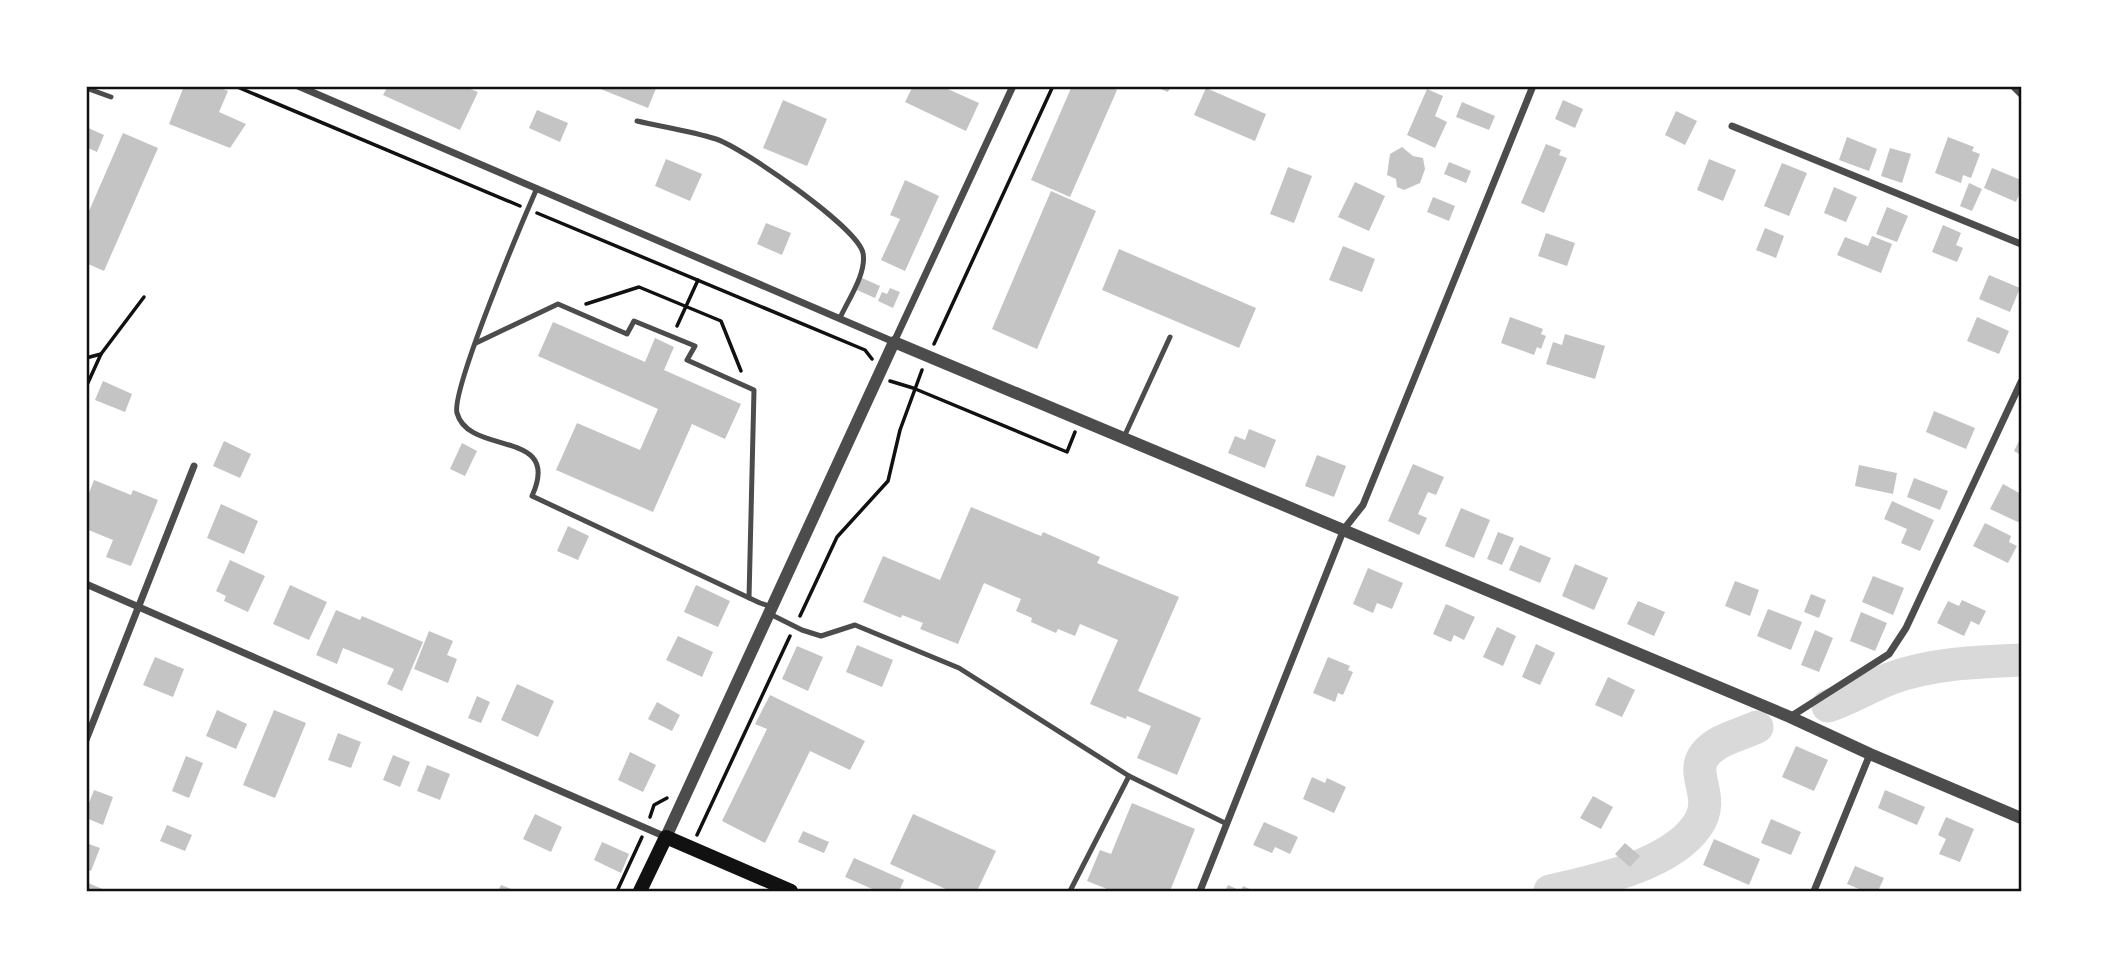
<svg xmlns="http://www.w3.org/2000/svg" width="2107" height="977" font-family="'PT Sans Narrow',sans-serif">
<rect width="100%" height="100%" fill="#fff"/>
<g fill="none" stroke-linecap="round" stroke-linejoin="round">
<g stroke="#d9d9d9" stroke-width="33">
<path d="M 1828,706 C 1850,699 1870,686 1892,678 C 1931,663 1980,662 2021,660"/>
<path d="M 1550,891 C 1594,881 1669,866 1697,826 C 1721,792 1678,769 1717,744 C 1729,737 1744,733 1757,727"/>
</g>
</g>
<g fill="#c4c4c4">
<polygon points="184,86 215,86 228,91 219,112 246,124 230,148 169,124"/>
<polygon points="388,86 463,86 478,92 460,130 383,95"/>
<polygon points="593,86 657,86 648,108"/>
<polygon points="913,86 941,86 979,103 966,131 905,102"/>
<polygon points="1072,86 1108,86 1117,90 1070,197 1031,180"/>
<polygon points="1153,86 1171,86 1168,92"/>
<polygon points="1206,88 1266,114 1255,141 1194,115"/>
<polygon points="1427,89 1443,96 1435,116 1447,122 1435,148 1407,135"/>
<polygon points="783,100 827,119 807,166 763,148"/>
<polygon points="1563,100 1583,109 1575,128 1555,119"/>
<polygon points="1462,102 1495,116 1489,130 1456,117"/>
<polygon points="537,110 568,123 560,142 529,128"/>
<polygon points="1676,111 1697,121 1685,145 1665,135"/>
<polygon points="86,127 104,135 97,152 86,147"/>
<polygon points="123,133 158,148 104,271 86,263 86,218"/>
<polygon points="1847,137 1877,149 1869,171 1839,160"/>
<polygon points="1948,137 1974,147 1972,151 1980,154 1971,178 1963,175 1961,183 1935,173"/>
<polygon points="1546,144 1561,150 1559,155 1567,158 1544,213 1521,203"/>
<polygon points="1402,147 1413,156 1423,158 1425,169 1420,183 1404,190 1397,187 1396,179 1387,175 1390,154"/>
<polygon points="1890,148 1911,154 1902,183 1881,176"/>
<polygon points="666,159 702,174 690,201 655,186"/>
<polygon points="1709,159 1736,170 1723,201 1697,190"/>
<polygon points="1449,162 1471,171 1466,183 1444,174"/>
<polygon points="1782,163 1807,173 1789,216 1764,206"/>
<polygon points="1288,167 1312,176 1294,223 1270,214"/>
<polygon points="1992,168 2021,180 2021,190 2016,202 1984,188"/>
<polygon points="905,180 939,196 905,271 881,260 900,219 890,215"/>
<polygon points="1355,182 1385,196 1369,231 1338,217"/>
<polygon points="1969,183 1982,189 1972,211 1960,206"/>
<polygon points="1834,187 1857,197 1846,222 1824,213"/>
<polygon points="1051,191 1096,211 1037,349 992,329"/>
<polygon points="1433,197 1455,206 1449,221 1427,212"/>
<polygon points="1887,207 1908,216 1897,242 1876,234"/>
<polygon points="766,223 791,233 782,255 757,244"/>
<polygon points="1943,225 1961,233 1956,245 1963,248 1957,262 1932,252"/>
<polygon points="1765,228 1784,236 1776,258 1756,250"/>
<polygon points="1546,233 1575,243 1567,266 1538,256"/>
<polygon points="1872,236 1892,244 1881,273 1837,255 1845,237 1868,246"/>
<polygon points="1343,246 1375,259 1362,292 1329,280"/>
<polygon points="1119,249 1256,308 1239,348 1102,290"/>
<polygon points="1989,275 2020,288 2010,312 1979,299"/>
<polygon points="862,278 880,286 875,298 857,290"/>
<polygon points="890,288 900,292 893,308 878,301 882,292 887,294"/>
<polygon points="1510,317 1543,329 1541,334 1546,336 1541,349 1537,347 1534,355 1501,343"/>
<polygon points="1977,317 2009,331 1999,354 1967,341"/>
<polygon points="553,322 645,362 655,338 674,347 664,370 741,404 725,439 692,424 653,512 556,470 577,423 640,450 658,409 538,356"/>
<polygon points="1565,334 1605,346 1595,379 1546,364 1553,342 1562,345"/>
<polygon points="103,381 132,394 125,412 95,400"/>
<polygon points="1934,411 1975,428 1966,449 1926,432"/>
<polygon points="1249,429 1276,440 1265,468 1228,453 1235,436 1245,440"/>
<polygon points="2021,437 2021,455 2014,451"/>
<polygon points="224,441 251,454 240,478 213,466"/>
<polygon points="462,443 477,451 465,476 450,469"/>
<polygon points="1317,455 1346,466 1334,497 1305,486"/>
<polygon points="1413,464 1444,477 1436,495 1428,492 1418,514 1427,518 1419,535 1388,521"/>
<polygon points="1859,465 1897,473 1893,494 1855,486"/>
<polygon points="1914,478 1948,491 1940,510 1907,497"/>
<polygon points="94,480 131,495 133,490 158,500 131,566 106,557 113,540 86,529 86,501"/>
<polygon points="2003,484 2021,494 2020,523 1990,509"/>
<polygon points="1892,501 1934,520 1920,551 1901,543 1907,529 1884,519"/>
<polygon points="221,504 258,521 244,554 207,538"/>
<polygon points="971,507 1041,536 1043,532 1100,557 1097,563 1179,597 1138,691 1201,718 1177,775 1137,758 1151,726 1127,716 1126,719 1090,704 1118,640 1080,624 1075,636 1058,629 1056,633 1031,622 1032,618 1016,611 1021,599 984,583 958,644 920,629 923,623 902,615 901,618 863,602 883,556 940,580"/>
<polygon points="1461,508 1490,520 1474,558 1445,546"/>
<polygon points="1985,523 2011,536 2009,542 2017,546 2008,563 1973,546"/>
<polygon points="568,526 589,536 578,560 557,551"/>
<polygon points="1498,532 1514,538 1502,565 1487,559"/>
<polygon points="1520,545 1551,558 1540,583 1509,570"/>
<polygon points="230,560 265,576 248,612 224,601 226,596 216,591"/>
<polygon points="1575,564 1608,578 1594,610 1562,596"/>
<polygon points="1368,568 1403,583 1392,609 1377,603 1373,613 1353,604"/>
<polygon points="1873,576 1904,588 1893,615 1862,602"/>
<polygon points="1735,581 1759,590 1750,616 1725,606"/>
<polygon points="290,585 327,602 309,640 273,624"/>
<polygon points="696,585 730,601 718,627 684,612"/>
<polygon points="1811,594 1826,600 1819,618 1804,612"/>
<polygon points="1962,600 1986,611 1979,625 1971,621 1964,636 1937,623 1948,601 1959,606"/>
<polygon points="1638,601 1665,612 1654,636 1627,624"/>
<polygon points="1446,604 1475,617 1464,640 1454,635 1451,642 1433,634"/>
<polygon points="1768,609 1802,622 1791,650 1757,636"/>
<polygon points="336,610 360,620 362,616 423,642 402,691 387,684 394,669 343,648 337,664 316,655"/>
<polygon points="1861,612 1887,623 1875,651 1850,641"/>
<polygon points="1497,627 1516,636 1503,666 1483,657"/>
<polygon points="1815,630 1833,638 1819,672 1801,665"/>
<polygon points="429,631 453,641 447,655 457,659 448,683 414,669"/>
<polygon points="678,636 713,652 702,677 666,660"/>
<polygon points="1536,644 1555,653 1540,685 1522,677"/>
<polygon points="857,645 893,660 882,687 846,672"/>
<polygon points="797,646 823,657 808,691 782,679"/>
<polygon points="155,657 184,669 173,697 143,685"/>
<polygon points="1328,657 1350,666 1348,670 1353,672 1343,695 1338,693 1335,702 1313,693"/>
<polygon points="1608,677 1635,690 1622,717 1595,705"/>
<polygon points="517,684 554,701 538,737 501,720"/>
<polygon points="770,695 865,741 850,770 810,751 765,843 722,821 767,729 755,724"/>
<polygon points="477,696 490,702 481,723 468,718"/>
<polygon points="657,702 680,715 672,731 648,719"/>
<polygon points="217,710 247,724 236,749 206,736"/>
<polygon points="274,710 306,723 275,798 243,785"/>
<polygon points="338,733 361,742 351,768 328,760"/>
<polygon points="1796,746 1828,760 1814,791 1782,777"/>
<polygon points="630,752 656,765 643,792 618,780"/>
<polygon points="393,755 410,762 400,787 383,780"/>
<polygon points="186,756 203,763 189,798 172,791"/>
<polygon points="427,765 450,774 440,800 417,791"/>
<polygon points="1312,777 1325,783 1327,778 1346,787 1334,813 1303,799"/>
<polygon points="94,790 113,797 103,825 86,818 86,811"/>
<polygon points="1885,790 1925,807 1917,825 1878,808"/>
<polygon points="1593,796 1613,807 1601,829 1580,818"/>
<polygon points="1132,803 1195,829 1170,891 1112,891 1087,881 1100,850 1111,854"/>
<polygon points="535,814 562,827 551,852 523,839"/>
<polygon points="913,814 996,851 977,891 950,891 890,864"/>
<polygon points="1946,817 1974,829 1960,862 1939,854 1946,839 1938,835"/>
<polygon points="1771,819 1801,832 1791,855 1761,843"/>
<polygon points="1264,822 1298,837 1290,854 1275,847 1272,853 1253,845"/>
<polygon points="167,825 192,835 185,851 160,841"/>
<polygon points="803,831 829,842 824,853 798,842"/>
<polygon points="1714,839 1760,859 1749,885 1703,865"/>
<polygon points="602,842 629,854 621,873 594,860"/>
<polygon points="86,843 100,848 91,871 86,869"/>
<polygon points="1625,843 1640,856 1630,867 1615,854"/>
<polygon points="854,858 904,880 899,891 877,891 845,877"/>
<polygon points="1855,866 1884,878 1878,891 1864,891 1847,884"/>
<polygon points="86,882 107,891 86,891"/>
<polygon points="501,885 516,891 498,891"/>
<polygon points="1228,885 1241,891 1243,886 1254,891 1225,891"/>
</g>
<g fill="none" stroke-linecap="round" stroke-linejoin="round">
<g stroke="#111" stroke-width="3.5">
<polyline points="235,86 520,206"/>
<polyline points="537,213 865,350 872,359"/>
<polyline points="586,304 639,287 721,321 741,371"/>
<polyline points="677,326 698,280"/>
<polyline points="934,344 1053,86"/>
<polyline points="86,358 101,354"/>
<polyline points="890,381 913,388 1067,452 1075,432"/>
<polyline points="86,387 101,354 144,297"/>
<polyline points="800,616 837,537 888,481 900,430 922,370"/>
<polyline points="650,817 654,805 667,798"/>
<polyline points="697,835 790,636"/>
<polyline points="617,891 642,837"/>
</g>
<g stroke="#4c4c4c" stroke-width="5">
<polyline points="86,88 111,97"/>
<path d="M 637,121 C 663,127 691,131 716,139 C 743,148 857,227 863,253 C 867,273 848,300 840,318"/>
<path d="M 537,188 C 523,220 451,390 457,413 C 469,457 563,428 532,496 L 760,603 L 772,607"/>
<polyline points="476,343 558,304 627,334 634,321 695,346 687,360 754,390 749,598"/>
<polyline points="1124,437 1170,337"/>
<polyline points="770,614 802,630 821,636 855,625 959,668 1129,776 1227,824"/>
<polyline points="1070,891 1129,776"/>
</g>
<g stroke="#4c4c4c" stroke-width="7">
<polyline points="298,86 894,342 1013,86"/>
<polyline points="2013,86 2021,94"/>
<polyline points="1732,126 2021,244"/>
<polyline points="86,584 666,837"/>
<polyline points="1790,717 1889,654 1906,628 2021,382"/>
<polyline points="86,740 194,466"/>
<polyline points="1200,891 1344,529 1363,505 1533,86"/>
<polyline points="1814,891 1870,754"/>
</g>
<polyline stroke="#4c4c4c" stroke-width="12" points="666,837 894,342 1790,717 1870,754 2021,818"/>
<polyline stroke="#111" stroke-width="14" points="640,891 666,837 791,891"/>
</g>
<rect width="2107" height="977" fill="none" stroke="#ffffff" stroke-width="175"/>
<rect x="88" y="88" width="1932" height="802" fill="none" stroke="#111" stroke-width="2.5"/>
</svg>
